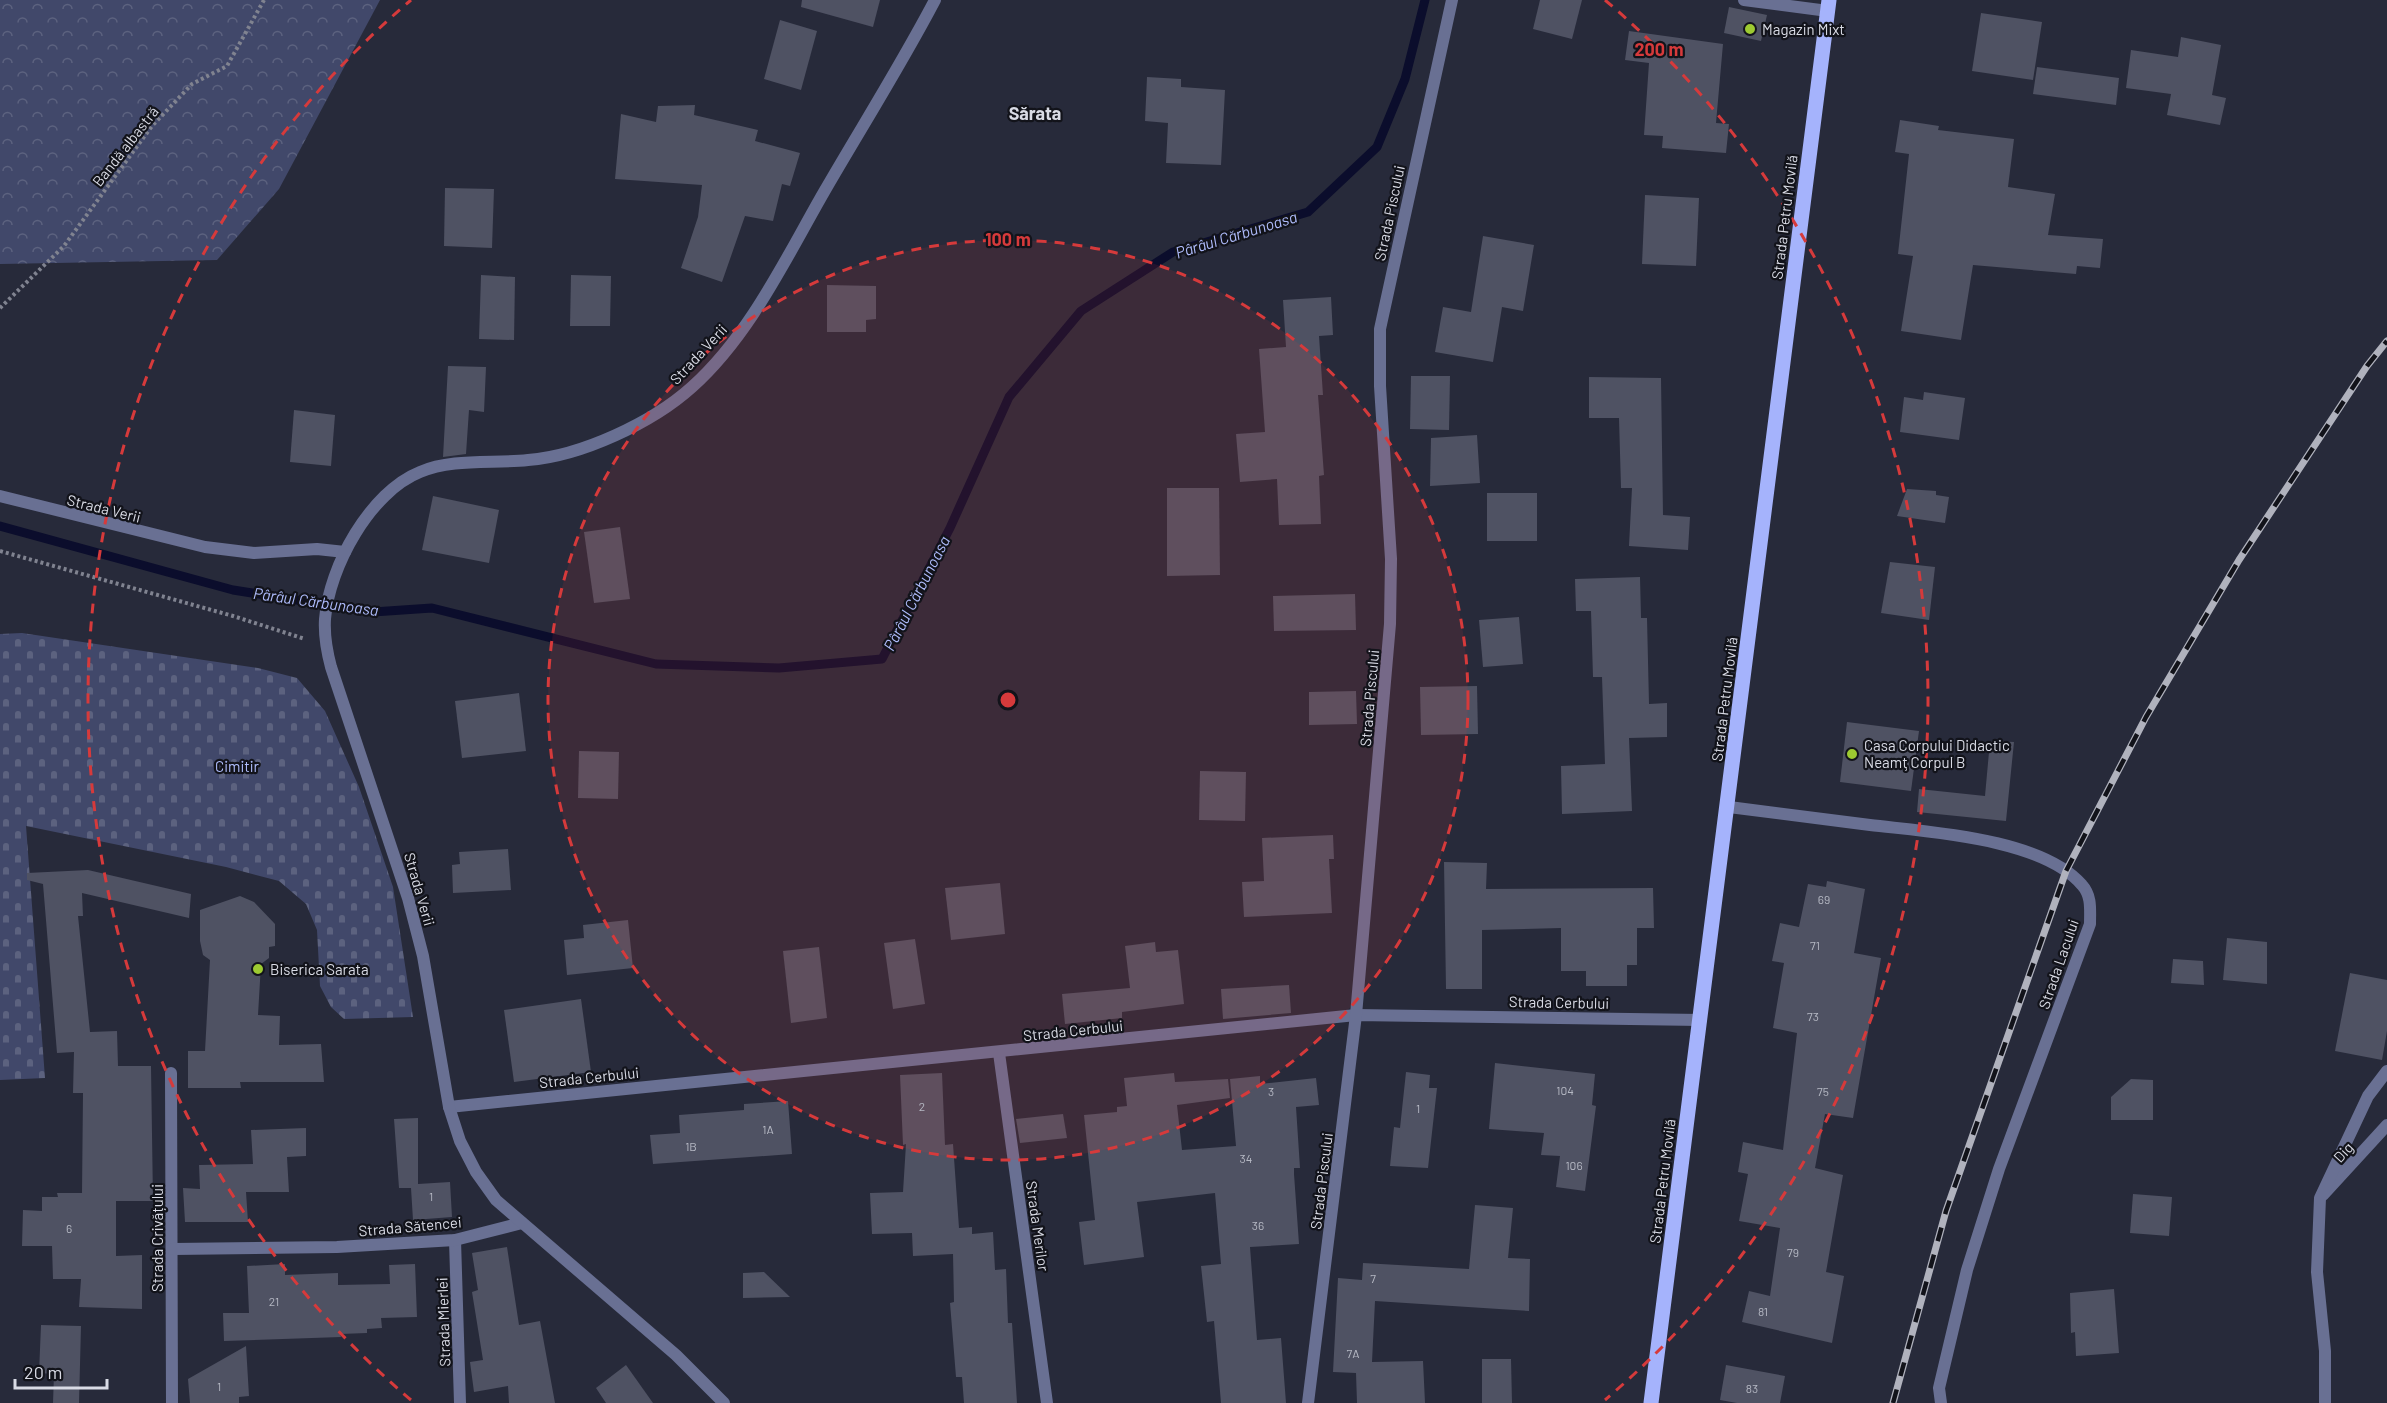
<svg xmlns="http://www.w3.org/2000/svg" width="2387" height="1403" font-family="Barlow,sans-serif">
<defs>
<pattern id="forest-crowns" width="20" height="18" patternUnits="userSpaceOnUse" patternTransform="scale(1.5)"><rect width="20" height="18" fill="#41486a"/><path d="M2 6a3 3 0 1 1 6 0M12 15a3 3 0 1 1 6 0" fill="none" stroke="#5c627f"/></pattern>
<pattern id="cemetery-stones" width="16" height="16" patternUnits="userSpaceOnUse" patternTransform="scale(1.5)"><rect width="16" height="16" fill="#41486a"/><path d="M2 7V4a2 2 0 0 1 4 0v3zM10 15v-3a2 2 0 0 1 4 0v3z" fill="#5c627f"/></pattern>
</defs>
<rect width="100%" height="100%" fill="#272a3a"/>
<polygon fill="url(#forest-crowns)" points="0,0 380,0 279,189 217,260 0,264"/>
<polygon fill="url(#cemetery-stones)" points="22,633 258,668 297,678 325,711 359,787 393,887 413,1017 344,1019 331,1007 320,986 317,930 306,904 279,881 226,867 26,826 45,1078 0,1080 0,634"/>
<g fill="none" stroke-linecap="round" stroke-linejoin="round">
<polyline stroke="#0b0d2c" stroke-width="9" points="0,526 233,590 373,612 432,608 656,664 779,668 882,659 950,528 1009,397 1081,311 1173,252 1308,212 1377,147 1405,79 1425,0"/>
</g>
<g fill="#4f5263">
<polygon points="802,0 880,0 873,27 801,7"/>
<polygon points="1540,0 1582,0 1572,39 1533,29"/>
<polygon points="1729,7 1767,15 1761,41 1724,33"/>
<polygon points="1981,13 2042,22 2033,80 1972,71"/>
<polygon points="780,20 817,31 801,90 764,79"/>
<polygon points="1629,31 1723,44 1716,123 1729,124 1726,153 1662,148 1663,136 1644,135 1649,63 1625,60"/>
<polygon points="2181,37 2221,45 2212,95 2226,98 2220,125 2167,115 2171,94 2126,88 2131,50 2178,57"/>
<polygon points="2037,67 2119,78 2116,105 2033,94"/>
<polygon points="1147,77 1181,79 1181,87 1225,90 1221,165 1166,163 1168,123 1145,121"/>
<polygon points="695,105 694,115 758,130 755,141 800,153 790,186 782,184 773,221 745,216 722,282 681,268 698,217 702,185 615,179 621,114 656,122 658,106"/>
<polygon points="1900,120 1939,126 1938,130 2014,139 2008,187 2055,194 2048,235 2103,239 2100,268 2077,266 2076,274 1973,265 1961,340 1901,331 1913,256 1898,254 1909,154 1895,152"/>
<polygon points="445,188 494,189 492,248 444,246"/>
<polygon points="1645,195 1699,198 1696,266 1642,264"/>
<polygon points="1483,236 1534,245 1523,311 1502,307 1493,362 1435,352 1443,307 1471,312"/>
<polygon points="481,275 515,277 514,340 479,339"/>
<polygon points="571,275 611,276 610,326 570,326"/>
<polygon points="827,285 876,286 876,319 866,320 866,332 827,332"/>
<polygon points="1331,297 1333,335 1319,336 1323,395 1318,395 1324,475 1319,476 1321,524 1279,525 1277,479 1240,482 1236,434 1265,432 1259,349 1286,347 1283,300"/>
<polygon points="448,366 486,367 484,412 469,410 466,454 443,457"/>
<polygon points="1411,376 1450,376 1449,430 1410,429"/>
<polygon points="1589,377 1661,378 1663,515 1690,517 1688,550 1629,546 1632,488 1621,488 1619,418 1589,418"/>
<polygon points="1924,392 1965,398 1959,440 1900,432 1904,397 1923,400"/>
<polygon points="294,410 335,415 331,466 290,462"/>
<polygon points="1477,435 1480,483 1430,486 1431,438"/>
<polygon points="1167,488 1219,488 1220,575 1167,576"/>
<polygon points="1907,489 1936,491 1936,495 1949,497 1945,523 1897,516"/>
<rect x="1487" y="493" width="50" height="48"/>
<polygon points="433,496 499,510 489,563 422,550"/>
<polygon points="620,527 630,599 594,603 584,532"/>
<polygon points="1890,562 1935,567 1929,620 1881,613"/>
<polygon points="1640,577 1641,618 1647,618 1649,704 1667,703 1667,737 1629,738 1632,811 1562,814 1561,766 1605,764 1602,677 1593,677 1591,611 1576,611 1575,579"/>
<polygon points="1355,594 1356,630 1274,631 1273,596"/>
<polygon points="1519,617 1523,664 1483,667 1479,620"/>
<polygon points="1477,686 1478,734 1421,735 1420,687"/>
<polygon points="1356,691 1357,724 1309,725 1309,692"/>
<polygon points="519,693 526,751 462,758 455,701"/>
<polygon points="1847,722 1919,731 1911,791 1840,782"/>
<polygon points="1990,741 2014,742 2006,821 1917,812 1919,789 1985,796"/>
<polygon points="579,751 619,752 618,799 578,798"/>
<polygon points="1200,771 1246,772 1245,821 1199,820"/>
<polygon points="1333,835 1334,859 1329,859 1332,913 1244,917 1242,882 1264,881 1262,838"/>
<polygon points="508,849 511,890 453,893 452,865 460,864 459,852"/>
<polygon points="1444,862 1487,863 1486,889 1653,888 1654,928 1637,928 1637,965 1627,965 1627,986 1586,986 1586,971 1561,971 1561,928 1482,930 1482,989 1446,989"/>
<polygon points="88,870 191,894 189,918 82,893 83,916 78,916 90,1032 117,1031 118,1066 151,1066 153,1201 116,1201 116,1256 142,1255 142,1309 79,1307 81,1279 53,1279 52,1246 22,1246 23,1210 42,1211 42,1197 58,1197 57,1193 82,1193 83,1093 73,1093 74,1052 57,1053 43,884 27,880 27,873"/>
<polygon points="1827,881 1865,889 1854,953 1881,958 1853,1118 1825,1114 1815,1168 1843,1175 1826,1272 1844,1276 1832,1343 1742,1322 1749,1291 1770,1296 1780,1228 1739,1221 1748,1174 1738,1172 1743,1142 1783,1150 1797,1033 1773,1028 1784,963 1772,961 1780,923 1799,927 1808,884 1826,887"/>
<polygon points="1000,883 1005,934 951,940 945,888"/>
<polygon points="240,896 254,902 275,924 275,946 269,947 269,958 261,964 258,1015 280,1016 279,1045 321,1044 324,1082 240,1082 241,1088 188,1088 188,1051 205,1051 210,960 203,955 200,941 200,910"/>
<polygon points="628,920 633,968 567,975 564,940 584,938 583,925"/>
<polygon points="2227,938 2267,942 2267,984 2223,980"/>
<polygon points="915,939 925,1004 893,1009 884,943"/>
<polygon points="1155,942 1156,952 1178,950 1184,1004 1122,1012 1122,1018 1065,1024 1062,994 1130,988 1125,946"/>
<polygon points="819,947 827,1018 791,1023 783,951"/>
<polygon points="2173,959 2203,961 2204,985 2171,983"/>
<polygon points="2350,973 2387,980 2387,1031 2382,1060 2335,1051"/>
<polygon points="1289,985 1291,1013 1223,1019 1221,989"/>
<polygon points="581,999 591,1072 514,1082 504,1010"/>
<polygon points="1495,1063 1595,1074 1592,1105 1596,1106 1585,1191 1556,1187 1560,1156 1541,1155 1544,1133 1489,1129"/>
<polygon points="1406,1072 1430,1075 1429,1088 1437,1088 1428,1168 1390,1166 1394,1127 1400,1128"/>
<polygon points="942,1073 945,1145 953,1144 959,1228 972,1227 972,1234 993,1232 995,1270 1006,1269 1008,1323 1012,1323 1017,1403 964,1403 962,1377 956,1377 950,1303 954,1302 953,1254 913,1256 912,1233 872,1234 870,1193 903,1192 906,1144 903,1145 900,1075"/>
<polygon points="1174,1073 1175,1082 1228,1079 1230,1098 1177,1105 1182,1150 1236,1146 1230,1079 1260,1076 1260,1084 1316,1078 1319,1105 1296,1107 1300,1168 1294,1168 1294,1174 1299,1244 1250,1247 1257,1340 1281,1338 1286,1403 1221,1403 1214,1321 1207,1322 1201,1266 1221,1264 1215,1193 1137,1202 1144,1257 1084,1265 1079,1222 1095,1220 1084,1115 1117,1112 1117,1107 1127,1106 1124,1078"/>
<polygon points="2131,1079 2153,1080 2153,1120 2111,1120 2111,1097"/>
<polygon points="788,1101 792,1154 653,1164 650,1135 680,1133 679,1115 744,1110 744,1104"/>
<polygon points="1063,1114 1067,1138 1020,1143 1016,1119"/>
<polygon points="418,1118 418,1184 450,1182 452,1217 413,1220 411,1188 399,1188 394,1119"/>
<polygon points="306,1128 306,1156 287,1157 289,1192 246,1192 248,1222 185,1222 183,1188 200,1189 199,1165 253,1164 251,1130"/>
<polygon points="2133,1194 2172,1197 2169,1236 2130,1233"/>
<polygon points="1475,1205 1513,1208 1508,1258 1530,1259 1529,1311 1375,1301 1372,1362 1423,1361 1425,1403 1357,1403 1356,1373 1333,1372 1338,1278 1362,1280 1363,1263 1469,1269"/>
<polygon points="507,1247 519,1325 540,1321 555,1403 509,1403 508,1386 474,1392 470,1362 483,1360 472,1292 478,1290 472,1253"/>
<polygon points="285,1264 285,1275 338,1273 338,1285 390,1284 389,1265 415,1264 417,1317 381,1318 382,1328 367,1329 367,1333 340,1334 341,1337 224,1341 223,1313 249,1313 247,1266"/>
<polygon points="764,1272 790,1297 743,1298 743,1273"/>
<polygon points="2114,1289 2119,1353 2076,1356 2075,1332 2071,1333 2070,1293"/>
<polygon points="41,1325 81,1326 79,1403 53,1403 54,1374 39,1373"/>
<polygon points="246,1346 249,1396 239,1397 239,1403 190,1403 188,1379"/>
<polygon points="1482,1359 1511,1359 1512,1403 1482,1403"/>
<polygon points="626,1365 653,1403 606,1403 596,1388"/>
<polygon points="1726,1365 1785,1376 1780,1403 1737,1403 1720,1400"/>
</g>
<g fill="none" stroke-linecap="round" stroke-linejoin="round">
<g stroke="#808390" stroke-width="4" stroke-dasharray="3 3" stroke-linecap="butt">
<polyline points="0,308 64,246 152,126 192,84 227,66 264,0"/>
<polyline points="0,551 233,616 305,639"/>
</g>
<polyline stroke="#697093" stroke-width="12" points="2323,1195 2387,1125"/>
<g stroke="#697093" stroke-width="12">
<polyline points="1744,0 1828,11"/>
<polyline points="0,496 205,547 254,553 317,549 345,552"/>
<path d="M 1729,807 C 1776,813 1823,819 1870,825 C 1928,832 2042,838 2082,885 C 2092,896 2090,910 2090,924 L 1999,1169 L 1967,1270 L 1939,1388 L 1941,1403"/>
<polyline points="999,1053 1047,1403"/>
<polyline points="171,1073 172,1403"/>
<polyline points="449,1107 1356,1015 1701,1020"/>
<polyline points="455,1240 460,1403"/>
<polyline points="173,1249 337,1247 455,1240 522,1223"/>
<path d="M 724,1403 L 676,1355 L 496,1200 L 476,1172 L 460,1141 L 449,1107 L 423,956 L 408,898 L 331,667 C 327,652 324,635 325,619 C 329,567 370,492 420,472 C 453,458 493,464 528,460 C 581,456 652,423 692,387 C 750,335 786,258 824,192 C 861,128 901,65 935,0"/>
<polyline points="1308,1403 1356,1015 1390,624 1391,559 1380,386 1380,329 1452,0"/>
<polyline points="2325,1403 2325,1351 2317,1272 2320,1198 2368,1096 2387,1071"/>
</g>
<polyline stroke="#a5b3fc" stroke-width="15" points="1651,1403 1829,0"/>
<defs>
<polyline id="rail" points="1893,1403 1946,1211 2066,871 2146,717 2239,560 2367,366 2387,341"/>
</defs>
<use href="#rail" stroke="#b0b2bd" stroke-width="7"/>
<use href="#rail" stroke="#12131a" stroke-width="4.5" stroke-dasharray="14" stroke-linecap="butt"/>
</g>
<circle cx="1008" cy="700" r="460" fill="#d63a3b" fill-opacity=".12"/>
<g fill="none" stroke="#d63a3b" stroke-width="3" stroke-dasharray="10 8">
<circle cx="1008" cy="700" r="460"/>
<path d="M411 1400A920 920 0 0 1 411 0M1605 0A920 920 0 0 1 1605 1400"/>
</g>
<g fill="#9dca31" stroke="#12131a" stroke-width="2">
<circle cx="1750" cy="29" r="6"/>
<circle cx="1852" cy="754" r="6"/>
<circle cx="258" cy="969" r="6"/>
</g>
<g text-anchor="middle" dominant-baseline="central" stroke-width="4.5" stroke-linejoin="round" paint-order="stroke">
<g font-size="12" fill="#b6b9c4">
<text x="1824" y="899">69</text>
<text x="1815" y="945">71</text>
<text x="1813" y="1016">73</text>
<text x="1565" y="1090">104</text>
<text x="1271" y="1091">3</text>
<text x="1823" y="1091">75</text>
<text x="922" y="1106">2</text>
<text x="1418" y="1108">1</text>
<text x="768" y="1129">1A</text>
<text x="691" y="1146">1B</text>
<text x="1246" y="1158">34</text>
<text x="1574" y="1165">106</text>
<text x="431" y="1196">1</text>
<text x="1258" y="1225">36</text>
<text x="69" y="1228">6</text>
<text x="1793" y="1252">79</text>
<text x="1373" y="1278">7</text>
<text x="274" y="1301">21</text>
<text x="1763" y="1311">81</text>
<text x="1353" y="1353">7A</text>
<text x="219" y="1386">1</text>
<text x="1752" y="1388">83</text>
</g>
<g font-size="15" fill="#d9dbe5" stroke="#12131a" text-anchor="start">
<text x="1762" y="29">Magazin Mixt</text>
<text x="1864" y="745">Casa Corpului Didactic<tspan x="1864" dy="17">Neamţ Corpul B</tspan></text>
<text x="270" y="969">Biserica Sarata</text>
</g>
<g font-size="15" fill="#d9dbe5" stroke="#12131a">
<text transform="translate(125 146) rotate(-52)">Bandă albastră</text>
<text transform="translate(1389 213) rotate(-78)">Strada Piscului</text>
<text transform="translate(1784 217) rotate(-83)">Strada Petru Movilă</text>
<text transform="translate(698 354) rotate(-47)">Strada Verii</text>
<text transform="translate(104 508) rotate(14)">Strada Verii</text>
<text transform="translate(1369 698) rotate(-85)">Strada Piscului</text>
<text transform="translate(1724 699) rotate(-83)">Strada Petru Movilă</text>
<text transform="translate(420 889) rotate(74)">Strada Verii</text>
<text transform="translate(2058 964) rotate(-71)">Strada Lacului</text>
<text transform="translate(1559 1002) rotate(1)">Strada Cerbului</text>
<text transform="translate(1073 1030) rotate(-6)">Strada Cerbului</text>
<text transform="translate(589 1077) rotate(-6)">Strada Cerbului</text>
<text transform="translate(2343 1152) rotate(-47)">Dig</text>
<text transform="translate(1321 1181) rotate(-83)">Strada Piscului</text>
<text transform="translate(1662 1181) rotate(-83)">Strada Petru Movilă</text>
<text transform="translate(410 1226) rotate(-5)">Strada Sătencei</text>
<text transform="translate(1038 1226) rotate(82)">Strada Merilor</text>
<text transform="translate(157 1238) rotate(-90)">Strada Crivățului</text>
<text transform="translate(443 1322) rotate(-92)">Strada Mierlei</text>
</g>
<g font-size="15" fill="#b1bfff" stroke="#12131a">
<text x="237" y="766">Cimitir</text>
</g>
<g font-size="16" font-style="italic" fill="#aebbfb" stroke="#12131a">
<text transform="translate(1236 234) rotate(-17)">Pârâul Cărbunoasa</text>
<text transform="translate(916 593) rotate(-63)">Pârâul Cărbunoasa</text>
<text transform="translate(316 601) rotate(8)">Pârâul Cărbunoasa</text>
</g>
<g font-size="18" font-weight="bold" fill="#d9dbe5" stroke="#12131a">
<text x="1035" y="113">Sărata</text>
</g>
</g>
<circle cx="1008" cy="700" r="9" fill="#d63a3b" stroke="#12131a" stroke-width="3"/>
<g font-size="18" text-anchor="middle" font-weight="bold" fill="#d63a3b" stroke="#12131a" stroke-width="4.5" stroke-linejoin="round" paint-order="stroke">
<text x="1659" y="56">200 m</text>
<text x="1008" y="246">100 m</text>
</g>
<path d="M15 1379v9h92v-9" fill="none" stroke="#d9dbe5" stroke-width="3"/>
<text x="24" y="1379" font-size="18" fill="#d9dbe5" stroke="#12131a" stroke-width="4.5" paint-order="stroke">20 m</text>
</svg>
